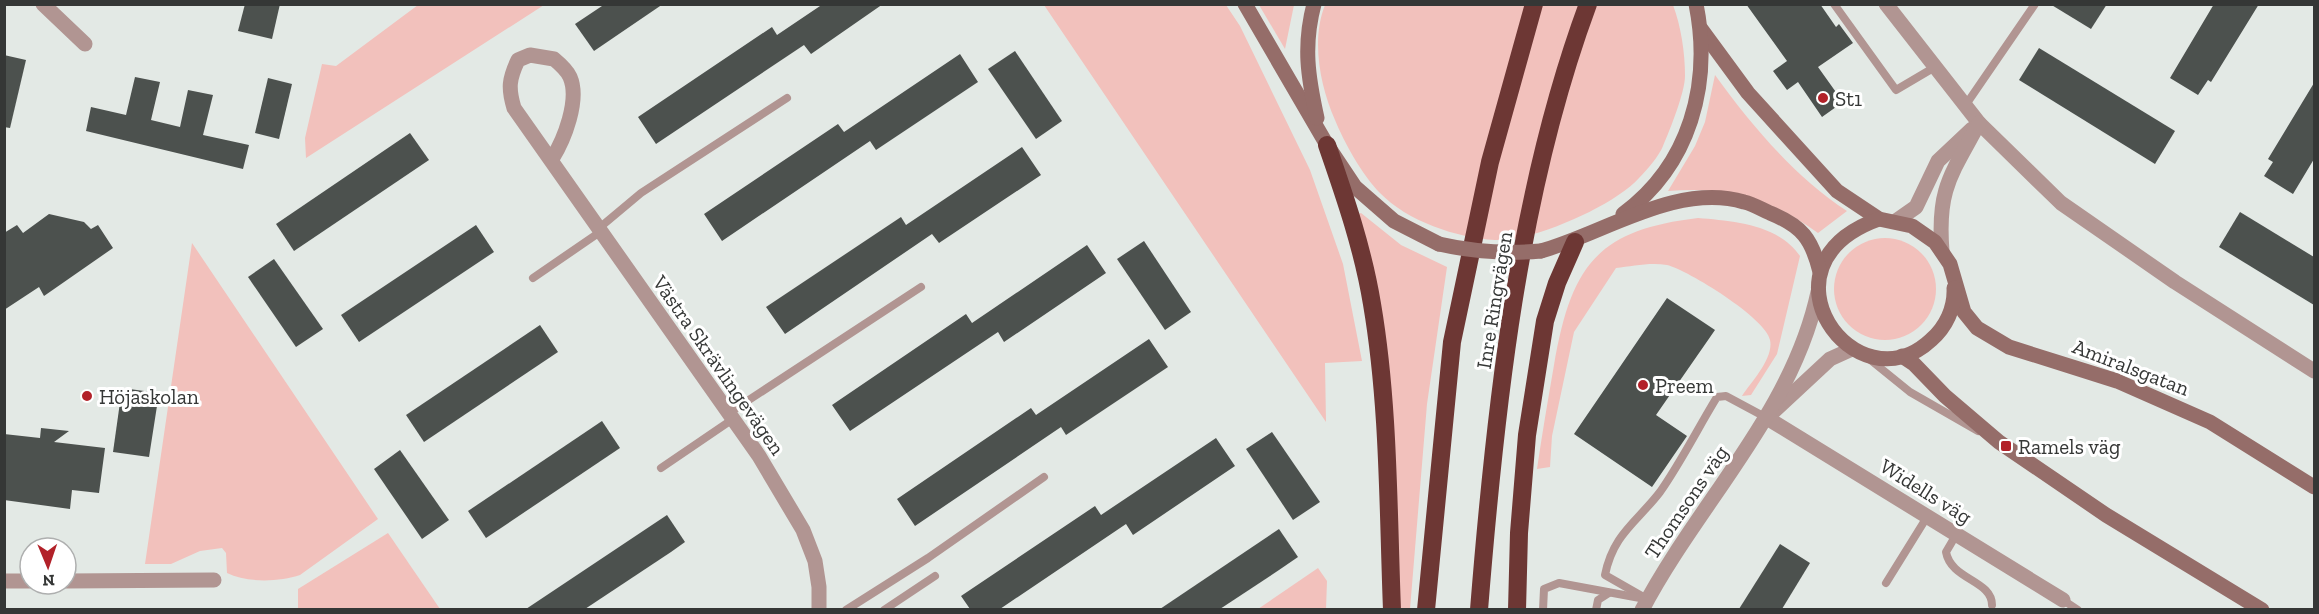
<svg xmlns="http://www.w3.org/2000/svg" width="2319" height="614" font-family="'Zilla Slab',serif">
<rect width="100%" height="100%" fill="#e3e9e5"/>
<g fill="#f2c1bc">
<polygon points="418,5 544,5 306,158 305,138 322,64 336,66"/>
<polygon points="1044,5 1226,5 1240,26 1310,170 1343,264 1362,361 1325,363 1326,422"/>
<polygon points="1259,5 1294,5 1285,49"/>
<path d="M 1325,5 L 1673,5 C 1681,26 1685,53 1685,76 C 1685,92 1670,130 1663,146 C 1659,156 1647,170 1639,178 C 1614,206 1532,242 1495,240 C 1457,238 1407,221 1380,193 C 1362,175 1344,142 1335,120 C 1320,86 1311,40 1325,5 Z"/>
<path d="M 1715,75 C 1752,126 1794,176 1847,211 L 1818,233 C 1770,198 1727,186 1668,191 L 1695,146 L 1705,122 Z"/>
<polygon points="1361,213 1401,245 1447,267 1427,404 1410,609 1394,609 1358,214"/>
<path d="M 1698,218 C 1733,221 1778,224 1800,256 L 1777,354 L 1751,395 L 1742,396 C 1752,381 1774,358 1770,340 C 1767,319 1688,270 1667,265 C 1651,262 1632,266 1616,268 L 1574,332 L 1552,436 L 1550,467 L 1537,469 C 1542,434 1548,400 1554,365 C 1571,268 1595,230 1698,218 Z"/>
<circle cx="1885" cy="289" r="51"/>
<path d="M 192,243 L 378,519 L 300,575 C 279,582 247,583 227,573 L 226,553 L 222,548 L 200,551 L 171,564 L 145,564 Z"/>
<polygon points="388,533 440,609 298,609 298,589"/>
<polygon points="1318,568 1327,581 1326,609 1258,609"/>
</g>
<g fill="#4c514e">
<polygon points="245,4 280,4 272,39 238,31"/>
<polygon points="605,4 663,4 594,51 575,24"/>
<polygon points="823,4 883,4 811,54 804,45 656,144 638,117 772,27 777,35"/>
<polygon points="1746,4 1820,4 1836,27 1839,24 1853,43 1818,67 1843,102 1822,117 1798,82 1787,90 1773,71 1787,61"/>
<polygon points="2050,4 2107,4 2091,29"/>
<polygon points="2214,4 2259,4 2211,82 2208,80 2198,95 2170,78"/>
<polygon points="2039,48 2175,131 2155,164 2019,80"/>
<polygon points="1015,51 1062,121 1036,139 988,69"/>
<polygon points="960,54 978,82 876,150 870,141 722,241 704,214 838,124 844,132"/>
<polygon points="4,55 26,60 10,128 4,127"/>
<polygon points="135,77 160,82 151,120 180,127 188,90 213,95 203,135 249,145 243,169 86,131 91,107 126,115"/>
<polygon points="268,78 292,84 279,139 255,133"/>
<polygon points="2314,83 2314,159 2293,194 2264,176 2273,162 2268,159"/>
<polygon points="410,133 429,160 294,251 276,224"/>
<polygon points="1022,147 1041,175 939,243 932,234 785,334 766,307 901,217 906,225"/>
<polygon points="2240,212 2314,257 2314,305 2219,247"/>
<polygon points="49,214 84,222 91,229 98,225 113,248 44,296 39,287 4,310 4,233 17,225 23,233"/>
<polygon points="476,225 494,252 359,342 341,315"/>
<polygon points="1144,241 1191,312 1165,330 1117,259"/>
<polygon points="1087,245 1106,273 1004,342 998,332 850,431 832,405 966,314 972,323"/>
<polygon points="274,259 323,329 296,347 248,277"/>
<polygon points="1667,298 1715,330 1656,415 1687,436 1652,487 1574,434"/>
<polygon points="540,325 558,352 424,442 406,415"/>
<polygon points="1149,339 1168,367 1066,435 1061,427 915,526 897,499 1031,408 1036,415"/>
<polygon points="122,388 159,393 149,457 113,452"/>
<polygon points="602,421 620,448 486,538 468,511"/>
<polygon points="41,428 69,431 54,442 105,448 99,493 72,490 70,509 4,500 4,434 40,438"/>
<polygon points="1272,432 1320,502 1293,520 1246,449"/>
<polygon points="1216,438 1235,466 1133,535 1126,524 1000,609 970,609 961,596 1095,506 1101,515"/>
<polygon points="400,450 449,520 422,539 374,469"/>
<polygon points="667,515 685,542 671,552 585,609 526,609"/>
<polygon points="1279,529 1298,557 1279,570 1220,609 1160,609"/>
<polygon points="1780,544 1810,563 1782,609 1739,609"/>
</g>
<g fill="none" stroke-linecap="round" stroke-linejoin="round">
<g stroke="#b19592" stroke-width="8">
<polyline points="1834,4 1896,90 1935,67"/>
<polyline points="1965,106 2035,4"/>
<polyline points="598,229 641,193 787,98"/>
<polyline points="533,278 600,232"/>
<polyline points="1868,358 1910,392 1978,431"/>
<polyline points="729,413 921,287"/>
<polyline points="661,468 733,419"/>
<path d="M 1956,535 L 1946,552 C 1951,580 1992,580 1992,605"/>
<polyline points="1886,583 1927,517"/>
<path d="M 1647,599 L 1605,575 C 1613,534 1637,522 1660,492 C 1681,462 1698,428 1717,397 L 1726,396 L 1767,418"/>
<polyline points="2063,600 2078,610"/>
<polyline points="846,610 928,558 1044,477"/>
<polyline points="884,610 935,576"/>
<polyline points="1543,610 1544,589 1559,583 1640,598"/>
<polyline points="1596,610 1598,600 1609,593"/>
</g>
<g stroke="#b19592" stroke-width="15">
<polyline points="43,4 85,44"/>
<polyline points="1886,4 1979,123 2061,203 2175,282 2314,371"/>
<path d="M 552,159 C 564,140 580,100 570,77 C 567,70 560,64 554,59 L 530,55 L 518,60 C 509,79 508,88 514,108 L 759,456 L 803,530 L 815,561 L 819,587 L 819,610"/>
<polyline points="1896,221 1916,207 1938,161 1972,129"/>
<path d="M 1942,251 C 1937,189 1951,175 1979,123"/>
<polyline points="1773,412 1830,359 1852,349"/>
<polyline points="1767,418 2063,600"/>
<polyline points="4,581 30,581"/>
<polyline points="66,581 214,580"/>
<path d="M 1642,610 C 1698,503 1792,413 1818,292"/>
</g>
<g stroke="#956d69" stroke-width="15">
<polyline points="1245,4 1327,145 1355,187 1394,221 1439,244"/>
<path d="M 1314,4 C 1303,46 1308,77 1317,118"/>
<polyline points="1701,29 1748,93 1837,191 1879,219 1912,226 1935,242 1950,264 1964,312 1977,328 2009,347 2117,381 2210,422 2314,487"/>
<path d="M 1623,214 C 1690,165 1712,84 1696,4"/>
<path d="M 1879,219 C 1750,265 1856,410 1931,340 C 1946,327 1955,308 1954,288"/>
<path d="M 1541,251 C 1603,234 1677,182 1744,202 C 1753,204 1761,209 1770,213 C 1802,226 1812,239 1820,272"/>
<polyline points="1902,356 1914,364 1945,396 1999,442 2106,515 2262,610"/>
</g>
<g stroke="#6d3734" stroke-width="18">
<path d="M 1327,145 C 1345,197 1363,249 1372,304 C 1389,404 1388,508 1392,610"/>
<polyline points="1426,610 1452,342 1490,162 1534,4"/>
<path d="M 1479,610 C 1495,410 1518,193 1588,4"/>
<polyline points="1517,610 1519,533 1527,435 1545,321 1557,283 1575,242"/>
</g>
<path stroke="#956d69" stroke-width="15" d="M 1439,244 C 1474,252 1505,254 1541,251"/>
</g>
<g fill="#b22129" stroke="#fff" stroke-width="2">
<circle cx="1823" cy="98" r="6"/>
<circle cx="1643" cy="385" r="6"/>
<circle cx="87" cy="396" r="6"/>
<rect x="2000" y="440" width="12" height="12" rx="3"/>
</g>
<g text-anchor="middle" dominant-baseline="central" stroke-width="6" stroke-linejoin="round" paint-order="stroke">
<g font-size="21" fill="#353736" stroke="#fff" text-anchor="start">
<text x="1835" y="98">St1</text>
<text x="1655" y="385">Preem</text>
<text x="99" y="396">Höjaskolan</text>
<text x="2018" y="446">Ramels väg</text>
</g>
<g font-size="21" fill="#353736" stroke="#fff">
<text transform="translate(1494 300) rotate(-81)">Inre Ringvägen</text>
<text transform="translate(719 365) rotate(55)">Västra Skrävlingevägen</text>
<text transform="translate(2131 367) rotate(21)">Amiralsgatan</text>
<text transform="translate(1926 491) rotate(32)">Widells väg</text>
<text transform="translate(1686 502) rotate(-56)">Thomsons väg</text>
</g>
</g>
<rect width="2319" height="614" fill="none" stroke="#353736" stroke-width="12"/>
<g transform="translate(48 566) rotate(178)"><circle r="28" fill="#ffffff" stroke="#aeafaf" stroke-width="1.5"/>
<path d="M0-4.5L10 22L0 15L-10 22Z" fill="#b22129"/>
<text y="-9" font-size="16" font-weight="bold" text-anchor="middle" fill="#353736">N</text>
</g>
</svg>
